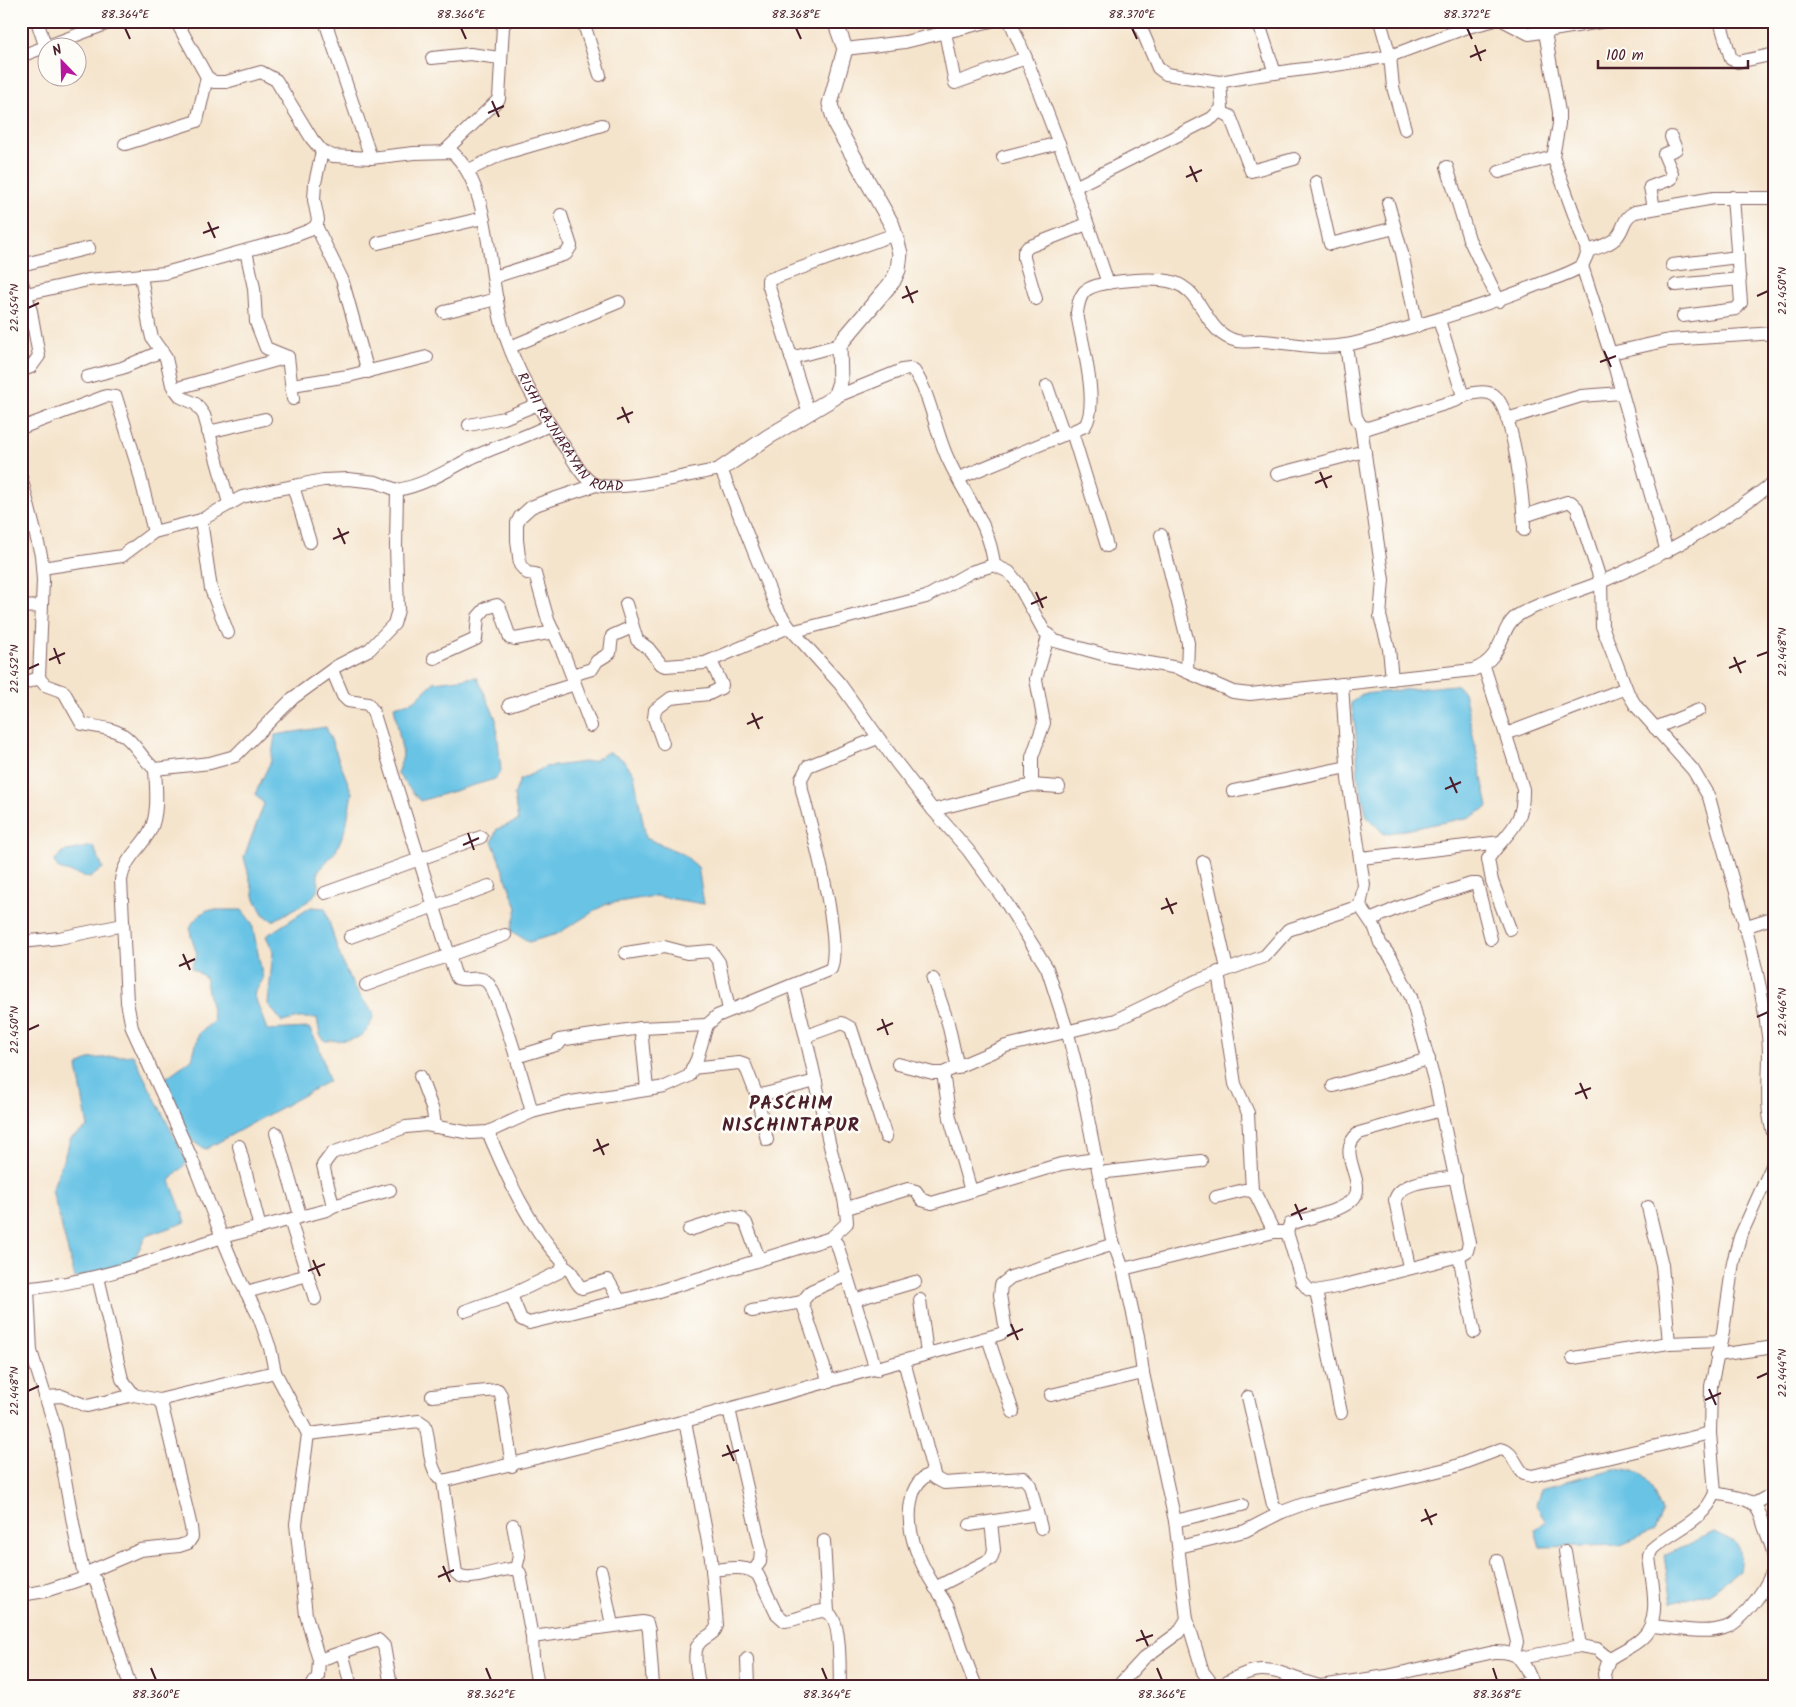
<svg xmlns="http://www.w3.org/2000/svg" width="1796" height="1707" font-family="Kalam,sans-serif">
<rect width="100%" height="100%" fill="#fdfcf7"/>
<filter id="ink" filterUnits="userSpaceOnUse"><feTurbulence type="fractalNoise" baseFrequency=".02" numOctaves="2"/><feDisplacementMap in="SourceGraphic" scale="10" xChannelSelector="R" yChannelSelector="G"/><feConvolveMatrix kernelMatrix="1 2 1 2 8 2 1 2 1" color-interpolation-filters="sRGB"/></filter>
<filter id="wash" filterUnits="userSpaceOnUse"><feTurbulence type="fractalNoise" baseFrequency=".0096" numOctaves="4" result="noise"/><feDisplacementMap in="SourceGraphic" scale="20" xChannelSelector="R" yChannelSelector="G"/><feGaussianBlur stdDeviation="1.12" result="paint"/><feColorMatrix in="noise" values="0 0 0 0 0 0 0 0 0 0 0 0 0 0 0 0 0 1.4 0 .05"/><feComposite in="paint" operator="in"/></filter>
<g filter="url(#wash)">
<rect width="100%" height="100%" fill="#f5e4cc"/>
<g fill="#67c3e5" stroke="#587188">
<polygon points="477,677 496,719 501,771 495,779 420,801 397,773 403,756 394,706 414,701 434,682"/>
<polygon points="1455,685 1464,692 1488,807 1471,817 1384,834 1367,817 1358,778 1356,734 1351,703 1362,694"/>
<polygon points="326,727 352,793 346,827 336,851 318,871 318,890 310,900 273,921 263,914 255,899 244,857 264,804 255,794 271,761 275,735"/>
<polygon points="608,752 622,759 634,774 646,838 683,854 698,867 704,904 655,896 606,904 557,934 529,942 511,931 517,908 492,841 497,829 518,821 514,795 520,780 545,767 593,761"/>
<polygon points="93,846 103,868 90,878 59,869 54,862 62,852"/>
<path d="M 311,907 L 325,908 C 337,948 345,982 374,1013 C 367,1043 351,1040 325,1041 L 320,1035 L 317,1018 L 299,1018 L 282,1022 L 268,1004 L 273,951 L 266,936 Z"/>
<path d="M 207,910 L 242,910 L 252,923 L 263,979 L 254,994 L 267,1030 L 309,1028 L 318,1044 L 329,1081 L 206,1149 C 179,1139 174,1105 164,1079 L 192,1059 L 199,1033 L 214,1021 L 205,977 L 191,968 L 197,954 C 189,930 184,926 207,910 Z"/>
<polygon points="133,1055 187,1162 170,1181 186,1222 146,1236 132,1263 75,1278 52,1190 71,1138 88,1127 77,1067 89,1059"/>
<path d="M 1613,1469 C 1649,1468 1649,1483 1662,1512 L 1654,1530 L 1621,1545 L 1540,1547 L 1535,1530 L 1546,1521 L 1536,1505 L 1541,1489 Z"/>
<path d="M 1714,1532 C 1737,1543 1744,1543 1739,1570 L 1709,1593 L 1672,1603 L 1664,1556 Z"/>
<polygon points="1775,1680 1775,1686 1735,1686"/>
</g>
</g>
<g filter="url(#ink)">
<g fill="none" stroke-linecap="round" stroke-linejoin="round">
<defs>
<g id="minor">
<polyline points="37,21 46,48"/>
<path id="s1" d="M 176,21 L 207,77 L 214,82 L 226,82 L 261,72 L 276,80 L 312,139 L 322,151 L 333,156 L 371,158 L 414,153 L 452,152 C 493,189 487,276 503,328 C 515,370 541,412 566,449 C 574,460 583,481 597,485 C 622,492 693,474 721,469 L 776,607 L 789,627 L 840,684 L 896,762 L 933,810 L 968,850 L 1007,904 L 1047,968 L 1067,1030 L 1083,1093 L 1111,1236 L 1123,1269 L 1138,1336 L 1143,1373 L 1175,1521 L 1187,1619 L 1178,1633 L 1144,1658 L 1118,1686"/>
<polyline points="325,21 371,158"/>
<polyline points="583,21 600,75"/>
<polyline points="1010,21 1026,58 1068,167 1108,283"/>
<polyline points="1258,21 1275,73"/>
<polyline points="1380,21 1390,56 1468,27 1492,21"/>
<polyline points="1504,21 1529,34 1606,21"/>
<polyline points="1720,21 1731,59 1738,62 1775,54"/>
<polyline points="945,32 955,83 1026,58"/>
<polyline points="845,49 905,42 991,21"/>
<polyline points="21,56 114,21"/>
<polyline points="432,58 470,54 500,58"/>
<path d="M 1220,82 C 1276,70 1334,68 1390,56 L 1393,87 L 1405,129"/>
<polyline points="1220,112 1230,116 1251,171 1294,159"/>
<polyline points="125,144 197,121 207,77"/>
<polyline points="444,152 499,99 503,26 507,21"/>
<polyline points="1003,157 1059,143"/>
<polyline points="1447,167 1469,239 1499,301"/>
<polyline points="469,170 502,154 602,125"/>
<polyline points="1499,172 1553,157"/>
<polyline points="1316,182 1330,244 1395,228"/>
<polyline points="1075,187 1212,118 1222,108 1220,82 1166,74 1158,68 1138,21"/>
<polyline points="1388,203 1402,253 1417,326"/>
<polyline points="1654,208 1650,187 1671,179 1672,173 1664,154 1676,149 1671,137"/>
<polyline points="316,226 342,279 368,372"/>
<polyline points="378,243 483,218"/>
<polyline points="246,251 254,288 256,322 266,348 288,357 293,399"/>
<path d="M 1587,251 C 1597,248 1609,245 1616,238 C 1625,229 1622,218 1635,212 L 1714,198 L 1775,198"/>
<polyline points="21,265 89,248"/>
<polyline points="1672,265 1738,257"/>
<polyline points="1582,266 1615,368 1667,552"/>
<polyline points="141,275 149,325 152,338 166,358 172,385 181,397 196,404 204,415 229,503"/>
<polyline points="494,277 566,254 571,246 561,215"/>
<polyline points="21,280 31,311 39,356 31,367 21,371"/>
<polyline points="1676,285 1740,279"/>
<polyline points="26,294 88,280 165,273 284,240 310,230 316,226 318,220 314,200 315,183 322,151"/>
<polyline points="1036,299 1024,258 1024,252 1028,247 1087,224"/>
<polyline points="444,312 497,299"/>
<polyline points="1683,316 1736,309 1741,303 1733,197"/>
<polyline points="1439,320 1463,396"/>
<path d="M 1346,345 L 1356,417 L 1361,426 L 1368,428 L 1457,400 C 1465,394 1484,389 1494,395 C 1514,410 1524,504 1524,530"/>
<polyline points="510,347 619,302"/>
<polyline points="1611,353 1669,340 1775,333"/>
<polyline points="791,358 839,345"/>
<polyline points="87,377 122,368 162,351"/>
<polyline points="292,385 348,376 427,357"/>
<polyline points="1047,386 1064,435"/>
<polyline points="174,389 288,357"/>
<path d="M 835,397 L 902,370 L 910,369 L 914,371 C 932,397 935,433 949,461 C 965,496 990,525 994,565"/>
<polyline points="809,413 768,284 768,280 895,234"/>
<polyline points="1507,419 1581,396 1621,393"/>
<polyline points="469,425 504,418 538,404"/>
<polyline points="1361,426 1383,580 1380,616 1389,649 1392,679"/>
<polyline points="21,428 106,396 116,397 138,468 154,532"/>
<polyline points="208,432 265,419"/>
<polyline points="1072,432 1107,546"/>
<polyline points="1277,474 1365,451"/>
<polyline points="21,477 41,555 43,580 39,678"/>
<path d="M 959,478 L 1085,426 C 1100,404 1081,340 1077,313 C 1078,305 1079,298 1084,292 C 1096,280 1145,279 1161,280 C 1207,283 1199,332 1237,341 C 1245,343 1255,340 1263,341 C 1291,343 1318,350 1346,345 C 1363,342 1380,336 1397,331 C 1444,318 1489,304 1534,286 C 1549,280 1568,275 1582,266 L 1587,255 L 1586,247 L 1553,157 L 1559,124 L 1559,112 L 1545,32"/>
<polyline points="293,486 310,542"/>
<path d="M 1524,516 L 1567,502 L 1571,502 L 1577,508 L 1601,582 L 1602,626 L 1628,693 L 1636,706 L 1693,770 L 1709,797 C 1730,876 1758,955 1768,1036 C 1772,1071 1762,1105 1775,1138"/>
<polyline points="201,520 211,589 228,633"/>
<polyline points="1161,535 1188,643 1187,672"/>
<polyline points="42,568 122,556 154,532 201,520 242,497 274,490 323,480 348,479 376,482 397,490"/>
<polyline points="626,604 637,640 648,648 661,664 666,666 705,663 789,627"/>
<polyline points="21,607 41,606"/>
<path d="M 795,631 L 926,597 L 971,572 L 994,565 L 1009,572 L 1017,582 L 1044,631 L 1055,641 L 1109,656 L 1178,668 L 1233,692 L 1250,694 L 1473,670 C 1506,658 1498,626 1520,614 C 1545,600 1575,593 1601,582 C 1664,555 1722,523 1775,481"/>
<polyline points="434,658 476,639 478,617 486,608 497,605 500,608 510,638 515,639 554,632"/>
<path d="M 1484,666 L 1523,789 C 1524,827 1507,831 1488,859 L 1492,881 L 1510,929"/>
<path d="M 332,670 L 343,696 L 348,701 L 368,704 L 373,711 L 454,971 L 457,978 C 466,982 477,975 486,981 C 499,991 526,1091 532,1112 L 571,1102 L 665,1087 L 689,1076 L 697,1059 L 707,1025 L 717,1016 L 831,969 C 843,937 811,827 802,790 L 801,779 L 808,766 L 878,738"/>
<polyline points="572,675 592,669 597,661 610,653 612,636 632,627"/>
<path d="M 21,684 L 39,678 L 45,685 L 64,692 L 82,724 C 96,727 118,728 128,739 C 138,748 144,761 155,769 L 210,763 L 235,756 L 293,698 L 337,666 L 370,649 L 394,624 L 398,610 L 396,546 L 397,490 C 425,485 446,471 471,458 C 497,446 524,438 549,425"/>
<polyline points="509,705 575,684"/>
<polyline points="591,726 564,655 548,620 535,574 527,573 520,565 517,540 517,523 520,517 531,507 541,503 596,485"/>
<polyline points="1655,728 1699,710"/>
<polyline points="1506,734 1626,688"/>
<polyline points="663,743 654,718 655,710 671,698 709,694 721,688 722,685 711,661"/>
<polyline points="1032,785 1032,757 1044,723 1036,679 1048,637"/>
<polyline points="1233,791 1347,767"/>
<polyline points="933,810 1032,785 1059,787"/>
<polyline points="1361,858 1501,842"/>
<polyline points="1203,862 1227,969"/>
<polyline points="325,893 481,837"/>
<polyline points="1370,920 1400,907 1471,884 1477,884 1491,939"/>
<polyline points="1744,927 1775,917"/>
<polyline points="350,937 489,886"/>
<polyline points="21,942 59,938 123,925"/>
<polyline points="626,953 664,947 687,953 711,951 719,962 729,1010"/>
<polyline points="1218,972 1235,1084 1248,1113 1252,1191"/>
<polyline points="933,979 948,1023 958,1068"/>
<polyline points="366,985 505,935"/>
<path d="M 793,986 C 807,1037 817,1089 829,1142 C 835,1168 846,1196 847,1223 L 831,1238"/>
<polyline points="641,1028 647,1089"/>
<polyline points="806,1036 842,1023 851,1028 886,1137"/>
<polyline points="559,1040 641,1028 707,1025"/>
<polyline points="516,1057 559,1044"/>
<polyline points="898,1064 933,1073 943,1073 1006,1046 1116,1020 1194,982 1265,956 1288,930 1360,906 1364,885 1348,779 1342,684"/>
<polyline points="692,1068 739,1063 745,1065 757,1096 767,1140"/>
<polyline points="943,1073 950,1118 971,1191"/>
<polyline points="420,1076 433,1111 435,1127"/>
<polyline points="1333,1086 1429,1059"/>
<polyline points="757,1096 816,1081"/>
<polyline points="276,1133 300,1215"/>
<polyline points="239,1146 260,1228"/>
<polyline points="1099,1173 1201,1161"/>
<polyline points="1216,1197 1244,1190 1252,1191 1256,1195 1274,1232 1287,1232 1302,1282 1309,1290 1316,1291 1341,1286 1459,1256 1467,1251 1469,1243 1436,1087 1411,997 1392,959 1380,943 1375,928 1360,906"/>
<polyline points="333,1206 390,1190"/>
<polyline points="1648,1207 1662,1265 1669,1343"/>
<polyline points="847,1208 908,1189 916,1191 922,1200 932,1203 1061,1164 1096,1159"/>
<polyline points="290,1220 315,1299"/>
<polyline points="689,1230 730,1217 741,1218 746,1223 759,1259"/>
<path d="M 1287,1232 L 1290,1224 C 1307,1218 1339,1212 1352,1200 C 1370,1184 1333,1152 1359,1133 L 1441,1110"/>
<polyline points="1459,1256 1474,1332"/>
<path d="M 563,1267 C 575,1270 573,1282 582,1288 L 608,1280 L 620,1301"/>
<path d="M 1409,1267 L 1395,1200 C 1400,1180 1438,1180 1456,1177"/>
<polyline points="1123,1269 1274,1232"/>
<path d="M 21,1289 C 91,1284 156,1259 222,1237 L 191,1157 L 132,1028 L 127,1002 L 121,880 C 124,859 141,848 150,831 C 159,814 156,787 155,769"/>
<polyline points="28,1289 31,1351 56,1430 77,1545 85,1578"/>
<polyline points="1316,1291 1341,1413"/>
<polyline points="246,1292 308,1275"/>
<polyline points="511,1295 521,1319 529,1323 652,1293 831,1238 837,1244 876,1370"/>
<polyline points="854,1300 915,1282"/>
<polyline points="920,1300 927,1354"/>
<polyline points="802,1302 811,1291 847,1275"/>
<path d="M 465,1311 L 511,1295 L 559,1272 L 563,1267 L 562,1261 C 528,1225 507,1177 488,1132"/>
<polyline points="752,1311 802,1302 829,1382"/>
<polyline points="988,1338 1013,1412"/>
<polyline points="1717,1355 1775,1347"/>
<polyline points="1573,1358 1669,1343 1721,1341"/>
<polyline points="904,1361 935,1478 944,1483 1024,1478 1030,1485 1041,1528"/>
<polyline points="1051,1395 1143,1373"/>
<polyline points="432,1396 498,1390 501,1395 512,1466"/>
<polyline points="45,1397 62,1396 87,1406 134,1395"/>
<path d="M 1248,1397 L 1273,1505 L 1282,1512 L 1309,1502 L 1450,1468 L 1501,1449 C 1514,1452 1515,1466 1524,1474 L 1532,1476 L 1710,1433"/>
<polyline points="159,1400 275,1372"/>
<polyline points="729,1409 761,1549 760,1562 754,1570"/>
<path d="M 685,1421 L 711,1558 L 717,1625 C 715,1636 703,1636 698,1645 C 692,1654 698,1675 699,1686"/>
<path d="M 308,1434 L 419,1421 L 425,1425 C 431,1442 427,1470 443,1481 L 685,1421 L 1000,1334 L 1006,1331 L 1000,1295 L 1001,1285 L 1011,1277 L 1114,1244"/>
<path d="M 932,1473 C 919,1478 913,1488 911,1502 C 905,1532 919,1562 935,1587 C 940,1595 946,1602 949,1610 C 958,1635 965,1661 976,1686"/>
<path d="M 443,1481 L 456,1573 C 468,1585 499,1567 516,1569 L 520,1573 L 532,1637 L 533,1657 L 538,1686"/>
<polyline points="1754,1504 1765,1498 1775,1498"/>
<polyline points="1175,1521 1242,1505"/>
<polyline points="513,1525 519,1556 516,1569"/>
<polyline points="970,1525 1037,1514"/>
<polyline points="824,1541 828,1612"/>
<polyline points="1179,1547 1245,1531 1282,1512"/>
<polyline points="1565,1551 1580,1646"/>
<polyline points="1497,1561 1517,1642 1514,1655"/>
<path d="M 712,1570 C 727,1569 747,1564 758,1575 L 776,1613 L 785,1621 C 798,1620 810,1612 823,1611 C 843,1611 839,1671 840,1686"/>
<polyline points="601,1571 612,1625"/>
<polyline points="84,1574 140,1550 179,1546 188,1543 192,1537 191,1527 162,1406 159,1400 134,1395 122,1379 98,1277"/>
<polyline points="935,1588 991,1559 994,1550 991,1522"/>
<polyline points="21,1595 45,1591 85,1578 91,1578 96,1581 130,1686"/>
<polyline points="1187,1619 1203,1672 1214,1686"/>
<path d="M 1651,1626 C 1673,1627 1702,1635 1724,1628 C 1742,1623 1773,1582 1774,1563 C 1775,1551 1768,1538 1764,1526 C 1762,1518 1759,1508 1752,1503 C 1742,1496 1726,1496 1715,1493"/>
<polyline points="532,1637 643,1622 647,1623 649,1631 653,1686"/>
<polyline points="1775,1637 1775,1653"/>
<polyline points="342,1652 351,1686"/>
<polyline points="1520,1658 1580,1646 1597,1649 1609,1659"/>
<polyline points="747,1659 748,1686"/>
<polyline points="319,1660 378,1640 384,1646 391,1686"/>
<polyline points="312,1686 318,1676 319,1660 306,1615 296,1524 308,1434 275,1372 270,1348 259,1317 240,1280 222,1237 327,1210 333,1206 323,1165 332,1153 406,1127 426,1125 471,1133 488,1132 532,1112"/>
<path d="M 1221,1686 C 1268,1656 1275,1675 1320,1686"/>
<path d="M 1321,1686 L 1387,1676 L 1494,1652 C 1521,1651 1524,1663 1534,1686"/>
<polyline points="1514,1686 1532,1682"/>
<path d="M 1606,1686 L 1604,1674 L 1609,1659 C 1620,1651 1633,1647 1642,1638 C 1663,1619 1651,1580 1649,1556 L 1652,1549 C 1673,1530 1703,1522 1715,1493 L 1710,1433 L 1711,1386 L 1723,1332 L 1733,1262 L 1740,1237 L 1772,1166 L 1775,1153"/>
</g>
<polyline id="major" points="721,469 768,437 835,397 840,382 839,345 893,281 898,270 900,253 892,225 836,125 830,104 845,49 835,21"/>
</defs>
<use href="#minor" stroke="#866463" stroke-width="14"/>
<use href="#major" stroke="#866463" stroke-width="17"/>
<use href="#minor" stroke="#fff" stroke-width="12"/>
<use href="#major" stroke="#fff" stroke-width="15"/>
</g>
</g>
<path fill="none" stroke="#4a1f2b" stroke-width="2" d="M 125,28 L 130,39M 461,28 L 466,39M 796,28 L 801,39M 1132,28 L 1137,39M 1467,28 L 1472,39M 1475,45 L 1481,61M 1470,57 L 1486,50M 492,101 L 499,117M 488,113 L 504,106M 1190,166 L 1197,182M 1186,177 L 1202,170M 208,222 L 215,238M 203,233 L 219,227M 906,286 L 913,303M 1757,296 L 1768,291M 902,298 L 918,291M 28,308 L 39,303M 1604,351 L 1611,367M 1600,362 L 1616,356M 622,407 L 629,423M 617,419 L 633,412M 1320,472 L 1327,488M 1315,483 L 1332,476M 338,528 L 345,544M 333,539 L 349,532M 1036,592 L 1043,608M 1031,604 L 1047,597M 54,648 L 60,664M 1757,656 L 1768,652M 1734,657 L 1741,673M 49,660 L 65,653M 1729,668 L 1746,661M 28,669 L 39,664M 752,713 L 759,729M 747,724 L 763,717M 1450,777 L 1457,793M 1445,789 L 1461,782M 468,833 L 474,850M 463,845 L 479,838M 1166,898 L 1173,914M 1161,909 L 1177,903M 183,954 L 190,970M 179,966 L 195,959M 1757,1017 L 1768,1012M 882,1019 L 888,1035M 28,1030 L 39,1025M 877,1030 L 893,1023M 1580,1083 L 1587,1099M 1575,1094 L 1591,1088M 597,1139 L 604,1155M 593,1151 L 609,1144M 1295,1204 L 1302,1220M 1291,1215 L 1307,1208M 313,1260 L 320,1276M 308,1271 L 325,1264M 1011,1324 L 1018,1340M 1007,1336 L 1023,1329M 1757,1378 L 1768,1373M 1709,1389 L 1716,1405M 28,1391 L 39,1386M 1705,1400 L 1721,1393M 727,1445 L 734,1461M 722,1456 L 739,1450M 1425,1509 L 1432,1525M 1421,1521 L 1437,1514M 443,1566 L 450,1582M 438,1577 L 454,1570M 1141,1630 L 1148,1646M 1136,1641 L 1153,1635M 151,1668 L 156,1680M 486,1668 L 491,1680M 822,1668 L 827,1680M 1157,1668 L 1162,1680M 1493,1668 L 1497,1680"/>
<g text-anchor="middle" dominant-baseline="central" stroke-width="5" stroke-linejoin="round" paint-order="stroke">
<g font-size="14" fill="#4a1f2b" stroke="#fdfcf7">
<text stroke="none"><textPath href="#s1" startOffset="671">RISHI RAJNARAYAN ROAD</textPath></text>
</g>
<g font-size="19" font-weight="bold" letter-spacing="1" fill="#4a1f2b" stroke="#fdfcf7">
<text x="791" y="1104">PASCHIM<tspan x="791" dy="22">NISCHINTAPUR</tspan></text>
</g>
</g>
<rect width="1796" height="1707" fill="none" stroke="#fdfcf7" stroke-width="55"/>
<g transform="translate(62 62) rotate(337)"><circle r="24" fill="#fdfcf7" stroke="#b5a4a5"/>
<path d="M0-4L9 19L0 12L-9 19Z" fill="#b5179e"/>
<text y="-8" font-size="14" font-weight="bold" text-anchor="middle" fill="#4a1f2b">N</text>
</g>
<path d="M1598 60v8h150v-8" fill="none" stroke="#4a1f2b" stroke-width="2.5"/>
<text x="1606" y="60" font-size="15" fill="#4a1f2b" stroke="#fdfcf7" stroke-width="4" paint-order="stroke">100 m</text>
<rect x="28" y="28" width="1740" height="1652" fill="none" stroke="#4a1f2b" stroke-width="2"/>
<g font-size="12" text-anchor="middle" fill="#4a1f2b">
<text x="125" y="18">88.364°E</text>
<text x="461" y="18">88.366°E</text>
<text x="796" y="18">88.368°E</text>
<text x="1132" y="18">88.370°E</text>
<text x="1467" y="18">88.372°E</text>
<text transform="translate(1782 291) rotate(-90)" y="4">22.450°N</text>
<text transform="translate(14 308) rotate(-90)" y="4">22.454°N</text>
<text transform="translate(1782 652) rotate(-90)" y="4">22.448°N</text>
<text transform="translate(14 669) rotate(-90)" y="4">22.452°N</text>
<text transform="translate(1782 1012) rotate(-90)" y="4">22.446°N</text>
<text transform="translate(14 1030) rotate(-90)" y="4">22.450°N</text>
<text transform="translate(1782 1373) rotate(-90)" y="4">22.444°N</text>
<text transform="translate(14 1391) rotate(-90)" y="4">22.448°N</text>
<text x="156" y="1698">88.360°E</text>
<text x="491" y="1698">88.362°E</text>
<text x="827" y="1698">88.364°E</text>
<text x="1162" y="1698">88.366°E</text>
<text x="1497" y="1698">88.368°E</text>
</g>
</svg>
